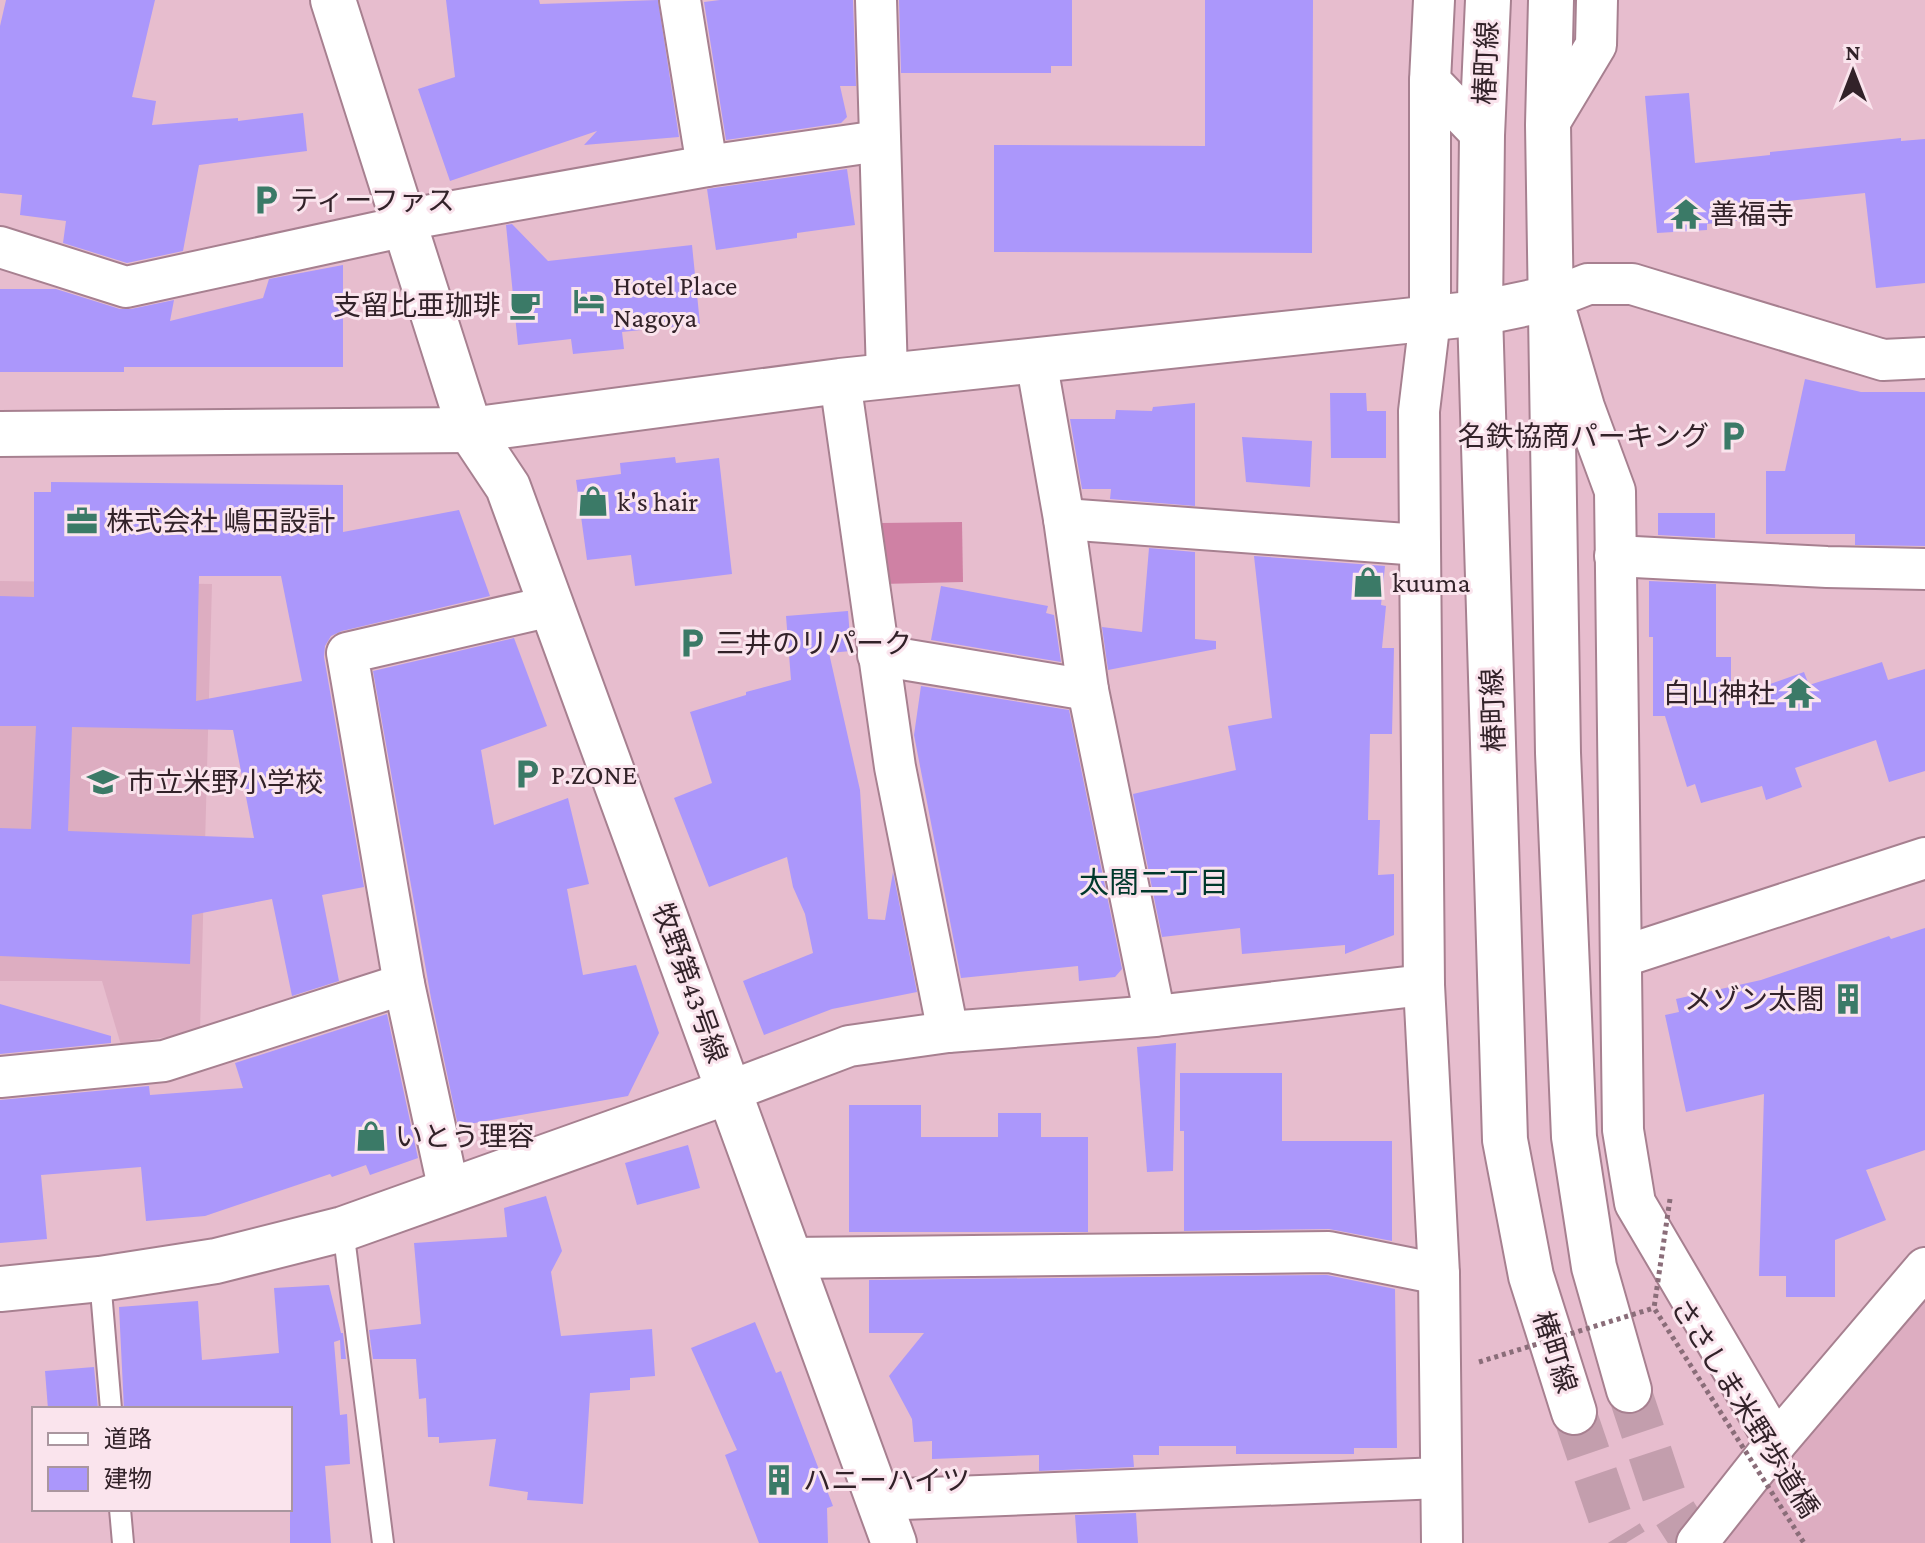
<svg xmlns="http://www.w3.org/2000/svg" width="1925" height="1543" font-family="'Crimson Pro','Noto Sans JP',serif">
<rect width="100%" height="100%" fill="#e7bdce"/>
<g fill="#ddadc1">
<polygon points="0,581 212,584 200,1031 121,1045 102,981 0,981"/>
<polygon points="1925,1291 1925,1543 1714,1543"/>
</g>
<polygon fill="#cf81a4" points="962,522 963,582 882,584 880,523"/>
<g fill="#ab97fb" fill-rule="evenodd">
<polygon points="6,0 155,0 132,97 156,101 152,125 238,118 238,121 303,113 307,151 199,165 183,251 127,263 63,243 66,221 20,215 22,195 0,193 0,26"/>
<polygon points="446,0 539,0 540,4 658,0 679,137 584,145 597,131 450,181 418,89 455,77"/>
<polygon points="720,0 853,0 856,86 840,86 847,117 841,123 726,140 704,2"/>
<polygon points="899,0 1072,0 1072,66 1051,66 1051,73 901,73"/>
<polygon points="1205,0 1313,0 1312,253 994,252 994,145 1205,146"/>
<polygon points="1689,93 1695,163 1770,155 1770,152 1901,138 1901,141 1925,139 1925,283 1876,288 1865,193 1758,204 1759,218 1707,224 1707,230 1657,233 1645,96"/>
<polygon points="847,169 855,225 797,233 797,238 716,250 707,189"/>
<polygon points="512,224 548,261 692,245 700,324 622,332 624,349 573,354 571,339 518,345 506,225"/>
<polygon points="343,265 343,367 124,367 124,372 0,372 0,289 56,289 120,309 131,309 174,300 170,321 263,298 269,279"/>
<polygon points="1805,379 1861,392 1925,392 1925,546 1855,545 1855,534 1766,534 1766,471 1785,471"/>
<polygon points="1330,393 1366,393 1367,411 1386,411 1386,458 1331,458"/>
<polygon points="1195,403 1195,506 1110,499 1111,489 1082,489 1070,419 1115,419 1116,410 1152,411 1153,407"/>
<polygon points="1242,437 1312,441 1310,487 1246,482"/>
<polygon points="675,457 676,463 719,458 732,574 635,586 631,555 587,560 576,480 621,474 620,463"/>
<path d="M 51,482 L 343,485 L 343,532 L 459,510 L 490,596 L 342,631 L 331,636 L 325,646 L 324,657 L 364,887 L 322,895 L 339,981 L 292,996 L 272,899 L 192,915 L 190,964 L 0,956 L 0,828 L 31,829 L 36,726 L 0,726 L 0,596 L 34,597 L 34,492 L 51,492 ZM 199,576 L 281,576 L 302,681 L 196,701 ZM 72,727 L 233,730 L 254,838 L 68,831 Z"/>
<polygon points="1658,513 1715,513 1715,538 1658,535"/>
<polygon points="1149,548 1195,552 1195,639 1216,641 1216,649 1108,670 1102,627 1142,632"/>
<polygon points="1254,556 1385,566 1381,605 1386,606 1382,648 1394,648 1392,734 1370,734 1368,820 1380,820 1378,875 1394,874 1394,935 1345,954 1345,945 1242,954 1240,928 1162,937 1133,794 1236,770 1228,726 1272,718"/>
<polygon points="1649,581 1716,584 1716,657 1731,657 1731,698 1804,672 1809,685 1882,662 1888,680 1925,669 1925,771 1889,782 1876,740 1795,768 1802,787 1766,800 1762,786 1701,803 1695,784 1687,787 1665,716 1653,716 1653,637 1649,637"/>
<polygon points="941,586 1048,606 1046,613 1054,615 1061,662 931,640"/>
<polygon points="848,611 851,651 829,653 860,790 868,919 885,920 893,872 917,992 832,1009 764,1035 743,981 813,953 805,914 793,887 787,857 709,887 674,798 712,783 690,712 746,695 746,692 791,680 786,616"/>
<polygon points="514,638 547,726 481,750 494,825 568,798 589,884 567,889 583,975 636,965 659,1033 628,1096 458,1126 431,998 373,671"/>
<polygon points="921,686 1069,710 1122,969 1115,977 1079,981 1078,966 961,978 914,735"/>
<polygon points="1925,928 1925,1150 1866,1170 1886,1220 1835,1240 1835,1297 1786,1297 1786,1276 1759,1276 1764,1094 1686,1112 1665,1015 1679,1012 1676,999 1761,980 1889,936 1891,939"/>
<polygon points="0,1004 111,1036 111,1043 0,1054"/>
<polygon points="387,1014 418,1158 370,1175 366,1165 332,1177 330,1174 205,1216 146,1221 141,1167 41,1175 47,1239 0,1243 0,1100 149,1086 150,1095 243,1088 235,1063"/>
<polygon points="1176,1043 1173,1171 1147,1172 1137,1047"/>
<polygon points="1180,1073 1282,1073 1282,1141 1392,1141 1392,1241 1329,1229 1184,1231 1184,1131 1180,1131"/>
<polygon points="849,1105 921,1105 921,1137 998,1137 998,1113 1041,1113 1041,1137 1088,1137 1088,1232 849,1232"/>
<polygon points="688,1145 700,1188 637,1205 625,1163"/>
<polygon points="546,1196 562,1251 551,1272 561,1336 652,1329 655,1376 630,1378 630,1390 590,1393 583,1504 527,1500 528,1492 489,1486 496,1439 439,1443 439,1437 428,1437 426,1398 419,1399 416,1359 373,1359 369,1330 421,1324 414,1243 507,1237 504,1208"/>
<polygon points="1327,1275 1395,1289 1397,1448 1354,1448 1354,1454 1236,1454 1236,1446 1159,1446 1159,1455 1133,1455 1134,1467 1039,1471 1039,1455 932,1459 932,1441 914,1442 912,1419 889,1376 924,1333 869,1333 869,1280"/>
<polygon points="329,1285 341,1333 343,1333 346,1359 341,1359 340,1340 334,1342 340,1415 347,1414 350,1464 325,1466 331,1543 290,1543 290,1409 124,1409 119,1307 198,1301 202,1360 279,1353 274,1288"/>
<polygon points="755,1322 776,1373 781,1371 833,1506 827,1508 828,1543 759,1543 725,1455 737,1450 691,1348"/>
<polygon points="94,1367 98,1409 48,1409 45,1371"/>
<polygon points="1136,1513 1138,1543 1077,1543 1075,1515"/>
</g>
<g fill="none" stroke-linecap="round" stroke-linejoin="round">
<g stroke="#c39ead" stroke-width="44" stroke-dasharray="44 22" stroke-linecap="butt">
<polyline points="1629,1390 1665,1498 1694,1543"/>
<polyline points="1574,1412 1610,1517 1626,1543"/>
</g>
<defs>
<g id="service">
<polyline points="343,1229 383,1543"/>
<polyline points="100,1279 111,1409"/>
<polyline points="120,1509 123,1543"/>
</g>
<g id="minor">
<polyline points="680,0 707,166"/>
<polyline points="876,0 887,375"/>
<polyline points="1434,0 1430,81 1482,135"/>
<polyline points="1430,81 1430,319 1419,411 1420,545 1424,985 1439,1274 1442,1543"/>
<polyline points="1548,125 1596,45 1597,0"/>
<polyline points="404,220 707,166 879,141"/>
<polyline points="0,247 126,287 406,226"/>
<polyline points="1036,360 1064,519 1088,690 1155,1016"/>
<polyline points="840,381 895,767 948,1032"/>
<polyline points="1064,519 1420,545"/>
<polyline points="1615,556 1827,567 1925,569"/>
<polyline points="878,655 1088,690"/>
<polyline points="1621,957 1925,858"/>
<polyline points="0,1077 164,1061 404,984"/>
<polyline points="730,1091 849,1046 948,1032 1155,1016 1424,985"/>
<polyline points="449,1191 404,984 347,653 551,606"/>
<polyline points="790,1258 1329,1252 1439,1274"/>
<polyline points="1776,1443 1635,1203 1623,1130 1615,491 1584,407 1552,298 1588,284 1632,284 1883,360 1925,358"/>
<polyline points="878,1500 1441,1478"/>
<polyline points="1697,1543 1776,1443 1925,1268"/>
</g>
<g id="tertiary">
<polyline points="333,0 470,430 508,487 894,1543"/>
<polyline points="1488,0 1482,135 1480,313 1505,1140 1531,1276 1574,1412"/>
<polyline points="1551,0 1548,125 1558,753 1574,1137 1594,1267 1629,1390"/>
<polyline points="0,434 470,430 840,381 1480,313 1552,298"/>
<polyline points="0,1289 100,1279 216,1261 343,1229 730,1091"/>
</g>
</defs>
<use href="#service" stroke="#a78090" stroke-width="24"/>
<use href="#minor" stroke="#a78090" stroke-width="44"/>
<use href="#tertiary" stroke="#a78090" stroke-width="48"/>
<use href="#service" stroke="#fff" stroke-width="20"/>
<use href="#minor" stroke="#fff" stroke-width="40"/>
<use href="#tertiary" stroke="#fff" stroke-width="44"/>
<g stroke="#8a6d79" stroke-width="5" stroke-dasharray="4 4" stroke-linecap="butt">
<polyline points="1670,1199 1654,1308 1804,1543"/>
<polyline points="1479,1362 1654,1308"/>
</g>
</g>
<defs>
<symbol id="parking-bare" viewBox="-9 -9 18 18"><path d="M-3.5-5.5H1a3.5 3.5 0 0 1 0 7H-1V5.5H-3.5ZM-1-3.4V-.6H.8a1.4 1.4 0 0 0 0-2.8Z" fill="#3b7a67" stroke="#fae4ed" stroke-width="2.5" paint-order="stroke"/></symbol>
<symbol id="temple-bare" viewBox="-9 -9 18 18"><path d="M0-6L5-2H3V0L6.5 2.5H4V6H1.5V3h-3V6H-4V2.5H-6.5L-3 0V-2H-5Z" fill="#3b7a67" stroke="#fae4ed" stroke-width="2.5" paint-order="stroke"/></symbol>
<symbol id="hotel-bare" viewBox="-9 -9 18 18"><path d="M-6-4.5h1.5V1H6V5H4.5V3h-9V5H-6ZM-4 0a1.8 1.8 0 1 1 3.6 0ZM.5 0V-2.5h3Q6-2.5 6 0Z" fill="#3b7a67" stroke="#fae4ed" stroke-width="2.5" paint-order="stroke"/></symbol>
<symbol id="cafe-bare" viewBox="-9 -9 18 18"><path d="M-5.5-4.5H6V0H3Q3 3.5 0 3.5H-2.5Q-5.5 3.5-5.5 0ZM3-3.2v2h1.7v-2ZM-6 4.5H4V6H-6Z" fill="#3b7a67" stroke="#fae4ed" stroke-width="2.5" paint-order="stroke"/></symbol>
<symbol id="shop-bare" viewBox="-9 -9 18 18"><path d="M-5-2.5h2.3a2.7 3.5 0 0 1 5.4 0H5L5.5 6h-11ZM-1.5-2.5h3a1.5 2.3 0 0 0-3 0Z" fill="#3b7a67" stroke="#fae4ed" stroke-width="2.5" paint-order="stroke"/></symbol>
<symbol id="office-bare" viewBox="-9 -9 18 18"><path d="M-6-3h4V-5.5h4V-3h4V5H-6ZM-1-4.5V-3h2v-1.5ZM-6 0V1H6V0Z" fill="#3b7a67" stroke="#fae4ed" stroke-width="2.5" paint-order="stroke"/></symbol>
<symbol id="school-bare" viewBox="-9 -9 18 18"><path d="M0-5L7-2L0 1L-7-2ZM-4 1L0 2.5L4 1V4Q0 6-4 4Z" fill="#3b7a67" stroke="#fae4ed" stroke-width="2.5" paint-order="stroke"/></symbol>
<symbol id="building-bare" viewBox="-9 -9 18 18"><path d="M-4-6H4V6H1V3H-1V6H-4ZM-2.5-4.3h1.7v1.8h-1.7ZM.8-4.3h1.7v1.8H.8ZM-2.5-1h1.7V.8h-1.7ZM.8-1h1.7V.8H.8Z" fill="#3b7a67" stroke="#fae4ed" stroke-width="2.5" paint-order="stroke"/></symbol>
</defs>
<g fill-rule="evenodd">
<use href="#parking-bare" x="244" y="178" width="44" height="44"/>
<use href="#temple-bare" x="1664" y="192" width="44" height="44"/>
<use href="#hotel-bare" x="567" y="279" width="44" height="44"/>
<use href="#cafe-bare" x="503" y="283" width="44" height="44"/>
<use href="#parking-bare" x="1711" y="414" width="44" height="44"/>
<use href="#shop-bare" x="571" y="479" width="44" height="44"/>
<use href="#office-bare" x="60" y="499" width="44" height="44"/>
<use href="#shop-bare" x="1346" y="560" width="44" height="44"/>
<use href="#parking-bare" x="670" y="621" width="44" height="44"/>
<use href="#temple-bare" x="1777" y="671" width="44" height="44"/>
<use href="#parking-bare" x="505" y="752" width="44" height="44"/>
<use href="#school-bare" x="81" y="760" width="44" height="44"/>
<use href="#building-bare" x="1826" y="977" width="44" height="44"/>
<use href="#shop-bare" x="349" y="1114" width="44" height="44"/>
<use href="#building-bare" x="757" y="1458" width="44" height="44"/>
</g>
<g text-anchor="middle" dominant-baseline="central" stroke-width="6" stroke-linejoin="round" paint-order="stroke">
<g font-size="28" fill="#322229" stroke="#fae4ed">
<text transform="translate(1486 63) rotate(-88)">椿町線</text>
<text transform="translate(1493 710) rotate(-92)">椿町線</text>
<text transform="translate(690 983) rotate(70)">牧野第43号線</text>
<text transform="translate(1555 1352) rotate(72)">椿町線</text>
<text transform="translate(1745 1408) rotate(58)">ささしま米野歩道橋</text>
</g>
<g font-size="28" fill="#322229" stroke="#fae4ed" text-anchor="start">
<text x="290" y="200">ティーファス</text>
<text x="1710" y="214">善福寺</text>
<text x="613" y="285">Hotel Place<tspan x="613" dy="32">Nagoya</tspan></text>
<text x="501" y="305" text-anchor="end">支留比亜珈琲</text>
<text x="1709" y="436" text-anchor="end">名鉄協商パーキング</text>
<text x="617" y="501">k's hair</text>
<text x="106" y="521">株式会社 嶋田設計</text>
<text x="1392" y="582">kuuma</text>
<text x="716" y="643">三井のリパーク</text>
<text x="1775" y="693" text-anchor="end">白山神社</text>
<text x="551" y="774">P.ZONE</text>
<text x="127" y="782">市立米野小学校</text>
<text x="1824" y="999" text-anchor="end">メゾン太閤</text>
<text x="395" y="1136">いとう理容</text>
<text x="803" y="1480">ハニーハイツ</text>
</g>
<g font-size="30" fill="#00382b" stroke="#fae4ed">
<text x="1154" y="882">太閤二丁目</text>
</g>
</g>
<rect x="32" y="1407" width="260" height="104" fill="#fae4ed" stroke="#aa969f" stroke-width="2"/>
<rect x="48" y="1433" width="40" height="12" fill="#ffffff" stroke="#aa969f" stroke-width="2"/>
<text x="104" y="1447" font-size="24" fill="#322229">道路</text>
<rect x="48" y="1467" width="40" height="24" fill="#ab97fb" stroke="#aa969f" stroke-width="2"/>
<text x="104" y="1487" font-size="24" fill="#322229">建物</text>
<g transform="translate(1853 72)" stroke="#fae4ed" stroke-width="6" paint-order="stroke">
<path d="M0-6L14 30L0 20L-14 30Z" fill="#322229"/>
<text y="-12" font-size="22" font-weight="bold" text-anchor="middle" fill="#322229">N</text>
</g>
</svg>
